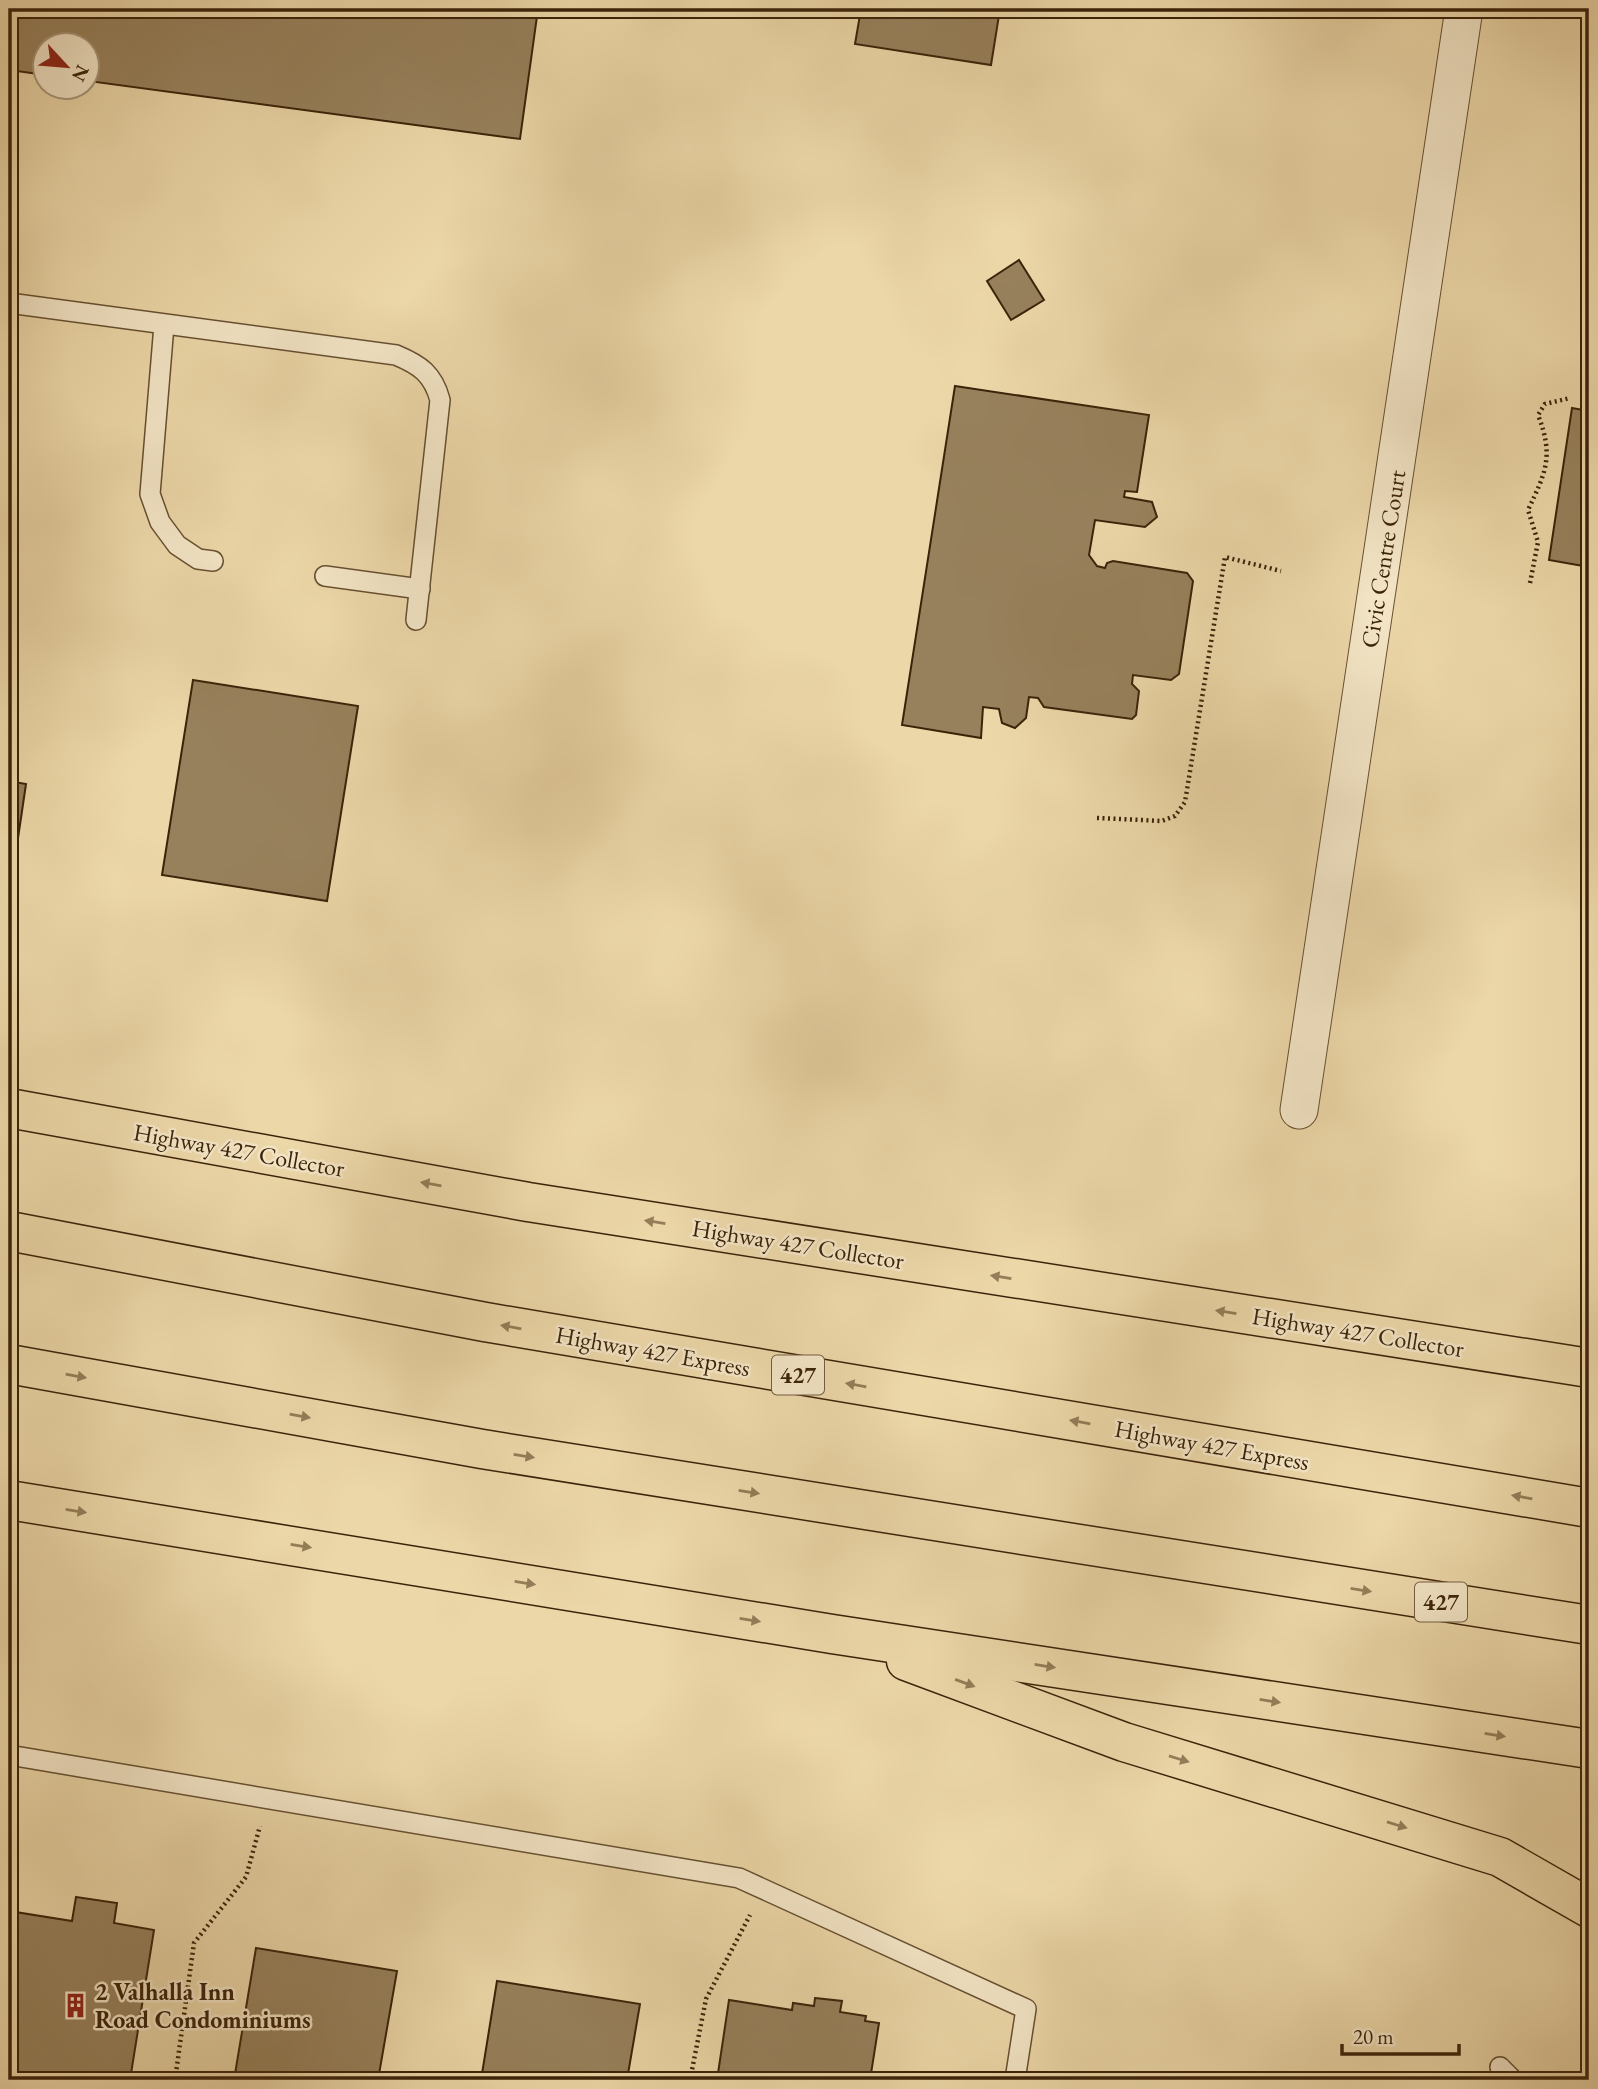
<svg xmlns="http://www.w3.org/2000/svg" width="1598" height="2089" font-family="'EB Garamond',serif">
<rect width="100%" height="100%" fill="#ecd7a8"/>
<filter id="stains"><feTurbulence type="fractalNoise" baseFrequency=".00286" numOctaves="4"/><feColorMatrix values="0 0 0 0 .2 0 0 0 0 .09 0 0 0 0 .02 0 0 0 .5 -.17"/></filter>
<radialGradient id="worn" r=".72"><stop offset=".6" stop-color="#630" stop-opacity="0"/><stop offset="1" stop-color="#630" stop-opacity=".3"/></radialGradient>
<g fill="#97815c" stroke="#3b2309" stroke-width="2">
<polygon points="9,9 538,9 520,139 88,81 88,46 46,46 46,75 9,70"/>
<polygon points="861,9 1000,9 991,65 855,44"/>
<polygon points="1019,260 1044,300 1011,320 987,281"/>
<polygon points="955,386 1149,415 1137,492 1125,491 1124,497 1152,502 1157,517 1145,527 1095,520 1089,555 1097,566 1105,568 1107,563 1113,561 1187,573 1193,581 1179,674 1171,680 1133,675 1132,684 1139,691 1136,715 1132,719 1044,707 1038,698 1029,697 1026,718 1015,728 1002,723 999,709 983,707 981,738 902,725"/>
<polygon points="1572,408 1589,411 1589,567 1549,560"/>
<polygon points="193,680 358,706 327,901 162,875"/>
<polygon points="9,781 26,784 9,899"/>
<polygon points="76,1897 117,1903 114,1923 154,1930 130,2080 9,2080 9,1911 72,1921"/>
<polygon points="256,1948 397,1971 378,2080 234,2080"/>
<polygon points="497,1981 640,2004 627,2080 481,2080"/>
<polygon points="815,1998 842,2001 840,2012 866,2016 865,2021 879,2023 870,2080 717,2080 729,2000 792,2010 793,2003 814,2006"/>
</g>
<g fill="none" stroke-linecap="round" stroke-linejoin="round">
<defs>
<g id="service">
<path d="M 9,303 L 396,355 C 420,365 433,374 440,400 L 416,620"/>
<polyline points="164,325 150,494 160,522 177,545 198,559 213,561"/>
<polyline points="325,576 420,589"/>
<polyline points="9,1755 739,1878 1026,2009 1015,2080"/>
<polyline points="1500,2067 1513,2080"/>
</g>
<polyline id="minor" points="1299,1110 1464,9"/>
<g id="motorway">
<polyline points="9,1108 528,1202 1589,1368"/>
<polyline points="9,1231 485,1322 1589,1508"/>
<polyline points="9,1364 482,1449 1589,1625"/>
<polyline points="9,1500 832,1634 1589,1749"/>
<polyline points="906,1661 1124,1742 1500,1857 1589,1908"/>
</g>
</defs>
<use href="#service" stroke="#675031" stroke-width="22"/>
<use href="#minor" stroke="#675031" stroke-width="39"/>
<use href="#motorway" stroke="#3b2309" stroke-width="41"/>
<g stroke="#3b2309" stroke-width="4.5" stroke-dasharray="2 3.5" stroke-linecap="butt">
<path d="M 1530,583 L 1538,542 L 1528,510 C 1546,472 1554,456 1538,415 L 1545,404 L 1570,398"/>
<polyline points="1097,818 1162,821 1175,816 1185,802 1225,557 1281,571"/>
<polyline points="175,2080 194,1943 246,1877 260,1826"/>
<polyline points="690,2080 706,1999 750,1915"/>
</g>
<use href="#service" stroke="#f3e5c6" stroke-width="19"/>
<use href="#minor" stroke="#f3e5c6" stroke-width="37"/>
<use href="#motorway" stroke="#ecd7a8" stroke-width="38"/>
</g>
<defs><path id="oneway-solid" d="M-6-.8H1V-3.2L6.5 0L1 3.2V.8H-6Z" transform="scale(1.75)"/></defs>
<g fill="#947d58">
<use href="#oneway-solid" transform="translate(431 1184) rotate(-170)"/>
<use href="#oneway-solid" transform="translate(655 1222) rotate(-171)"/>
<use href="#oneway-solid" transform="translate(1001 1277) rotate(-171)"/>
<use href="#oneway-solid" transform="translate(1226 1312) rotate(-171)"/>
<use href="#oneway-solid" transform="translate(511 1327) rotate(-170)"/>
<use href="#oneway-solid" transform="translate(76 1376) rotate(10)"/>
<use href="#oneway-solid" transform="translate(856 1385) rotate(-170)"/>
<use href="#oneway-solid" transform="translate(300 1416) rotate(10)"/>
<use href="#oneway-solid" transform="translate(1080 1422) rotate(-170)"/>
<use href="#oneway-solid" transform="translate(524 1456) rotate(9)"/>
<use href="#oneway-solid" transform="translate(749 1492) rotate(9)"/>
<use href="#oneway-solid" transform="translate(1522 1497) rotate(-170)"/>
<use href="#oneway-solid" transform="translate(76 1511) rotate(9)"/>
<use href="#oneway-solid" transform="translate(301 1546) rotate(9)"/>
<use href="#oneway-solid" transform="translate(525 1583) rotate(9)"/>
<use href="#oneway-solid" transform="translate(1361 1590) rotate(9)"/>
<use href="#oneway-solid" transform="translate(750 1620) rotate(9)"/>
<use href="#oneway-solid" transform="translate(1045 1666) rotate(9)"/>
<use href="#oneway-solid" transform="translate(965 1683) rotate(20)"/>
<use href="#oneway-solid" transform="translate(1270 1701) rotate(9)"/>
<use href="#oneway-solid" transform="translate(1495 1735) rotate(9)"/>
<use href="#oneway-solid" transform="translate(1179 1759) rotate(17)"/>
<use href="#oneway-solid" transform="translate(1397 1825) rotate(17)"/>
</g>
<defs>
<symbol id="building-bare" viewBox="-9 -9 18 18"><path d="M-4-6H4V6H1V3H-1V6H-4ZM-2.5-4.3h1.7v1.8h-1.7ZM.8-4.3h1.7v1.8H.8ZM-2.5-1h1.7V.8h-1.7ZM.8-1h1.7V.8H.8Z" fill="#8f2418" stroke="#f3e5c6" stroke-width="2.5" paint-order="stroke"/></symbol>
</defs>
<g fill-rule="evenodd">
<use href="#building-bare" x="58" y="1988" width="35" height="35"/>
</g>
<g text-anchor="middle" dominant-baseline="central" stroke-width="5" stroke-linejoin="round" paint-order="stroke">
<g fill="#f3e5c6" stroke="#725d42" stroke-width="2">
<rect x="772" y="1355.5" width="52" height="39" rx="5"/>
<rect x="1415" y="1582.5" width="52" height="39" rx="5"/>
</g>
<g font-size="23" font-weight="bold" fill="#3b2309">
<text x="798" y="1375">427</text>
<text x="1441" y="1602">427</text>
</g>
<g font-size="24" fill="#3b2309" stroke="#f3e5c6">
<text transform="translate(1383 559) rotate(-81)">Civic Centre Court</text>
<text transform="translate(239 1150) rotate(10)">Highway 427 Collector</text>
<text transform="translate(798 1244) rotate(9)">Highway 427 Collector</text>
<text transform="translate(1358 1332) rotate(9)">Highway 427 Collector</text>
<text transform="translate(653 1351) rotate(10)">Highway 427 Express</text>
<text transform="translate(1212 1445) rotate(10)">Highway 427 Express</text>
</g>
<g font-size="24" font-weight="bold" fill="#3b2309" stroke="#f3e5c6" text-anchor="start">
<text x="95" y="1991">2 Valhalla Inn<tspan x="95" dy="28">Road Condominiums</tspan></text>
</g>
</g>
<rect width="1598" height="2089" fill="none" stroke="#ecd7a8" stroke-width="35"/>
<rect x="10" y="10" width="1577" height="2068" fill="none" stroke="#3b2309" stroke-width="3.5"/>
<rect x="18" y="18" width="1563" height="2054" fill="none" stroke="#3b2309" stroke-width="2"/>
<g transform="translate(66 66) rotate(116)"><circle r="33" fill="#f3e5c6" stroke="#a9977a" stroke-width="2"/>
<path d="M0-5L12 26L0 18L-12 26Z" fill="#8f2418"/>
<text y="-10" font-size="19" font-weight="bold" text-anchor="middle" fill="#3b2309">N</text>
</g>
<path d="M1342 2044v10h117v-10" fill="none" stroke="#3b2309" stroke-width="3.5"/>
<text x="1353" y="2044" font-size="21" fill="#3b2309" stroke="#f3e5c6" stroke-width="5" paint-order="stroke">20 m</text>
<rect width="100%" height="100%" filter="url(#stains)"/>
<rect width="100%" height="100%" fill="url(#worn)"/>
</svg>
